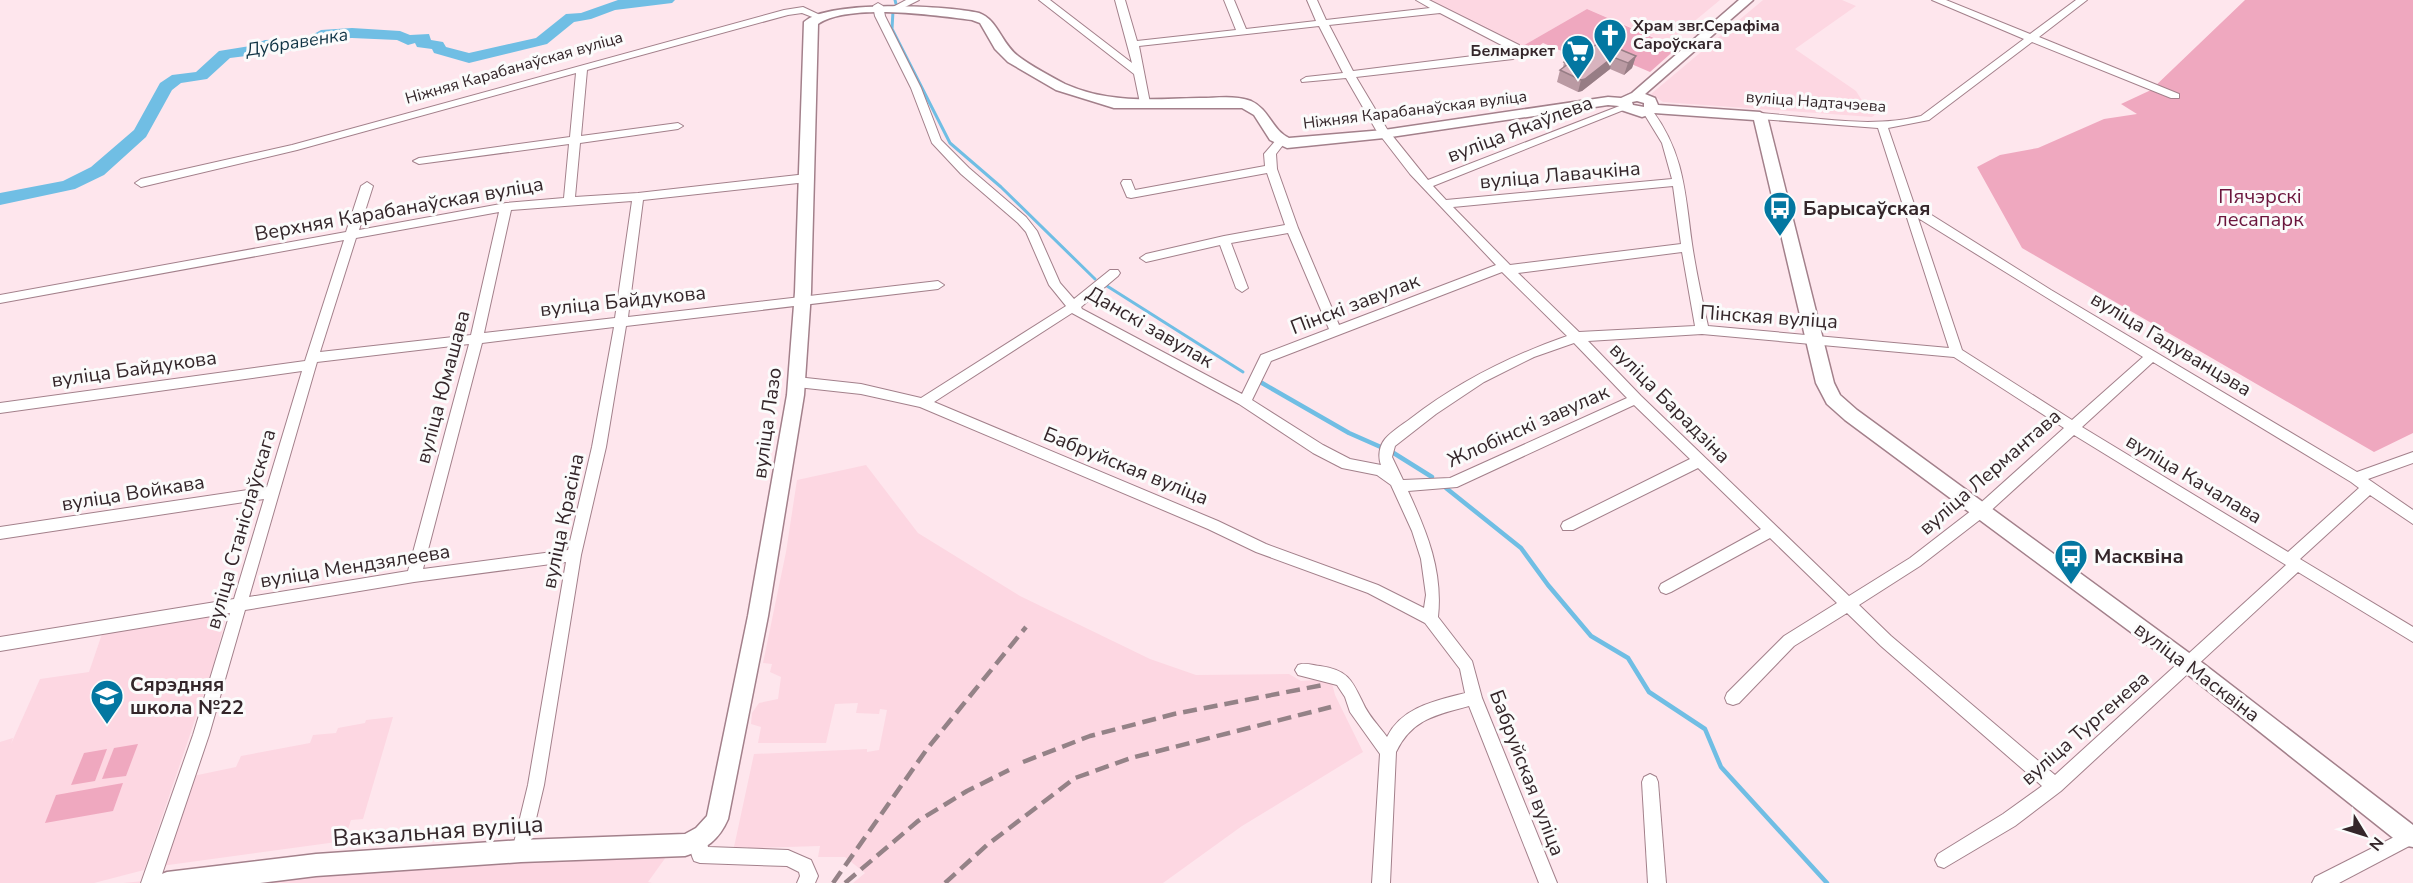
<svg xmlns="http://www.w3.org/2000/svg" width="2413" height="883" font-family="'Nunito Sans',sans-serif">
<rect width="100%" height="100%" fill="#fee6ed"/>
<g fill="#fdd7e2">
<polygon points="1428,0 1720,0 1668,43 1587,9 1519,48"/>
<polygon points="1763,0 1842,0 1856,6 1795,49 1856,91 1866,107 1871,108 1876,114 1872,117 1663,102 1651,94"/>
<polygon points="866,465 918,533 1020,596 1150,659 1196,675 1289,674 1301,681 1331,679 1335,695 1363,752 1242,826 1163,883 853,883 865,873 845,857 818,857 820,846 756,848 754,852 747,852 748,847 734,847 754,754 867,749 867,752 879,750 887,710 880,709 879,714 856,713 858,703 835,704 826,743 758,743 761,727 751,724 752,713 759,703 778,699 781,677 770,672 772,664 763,663 786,552 797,480"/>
<polygon points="227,613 213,667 144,870 94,883 0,883 0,742 13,738 11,744 40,679 89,672 102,634"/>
<polygon points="393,717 363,819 351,820 344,841 161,866 193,776 236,767 241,756 310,743 313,735 336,733 338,728 365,723 366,720"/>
<polygon points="510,846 671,850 648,882 652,883 123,883"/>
</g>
<g fill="#efa8bf">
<polygon points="2245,0 2413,0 2413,433 2374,452 2022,248 1977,167 2000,155 2038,148 2104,119 2137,114 2121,104 2151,90"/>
<polygon points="1587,9 1677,48 1650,72 1587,45 1564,52 1543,43 1528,54 1519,48"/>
<polygon points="138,744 126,776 102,779 114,748"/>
<polygon points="107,749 95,781 71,785 84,753"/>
<polygon points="123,783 113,811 45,823 56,795"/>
</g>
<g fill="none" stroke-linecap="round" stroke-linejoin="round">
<g stroke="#70bee4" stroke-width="3">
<polyline points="895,0 896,4"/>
<polyline points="893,11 892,29 950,143 1001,187 1095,279"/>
<polyline points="1107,286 1243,372"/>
</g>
<g stroke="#70bee4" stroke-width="4.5">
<polyline points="1262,383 1349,433 1383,448"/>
<polyline points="1392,452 1432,477"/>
<polyline points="1446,488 1521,548 1548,585 1591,636 1628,658 1649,692 1705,729 1721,767 1827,883"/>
</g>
<polygon fill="#70bee4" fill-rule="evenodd" points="618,0 675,0 672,3 615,10 591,19 574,22 547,44 469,63 434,53 432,49 417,47 415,43 408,45 397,40 352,38 325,39 316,46 295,51 267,50 254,55 230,58 207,79 181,83 172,90 146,137 104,175 75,189 0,205 0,193 63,181 91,167 134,130 160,83 172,75 196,72 219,51 250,46 265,40 305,39 321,30 352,28 400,31 410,35 429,34 431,40 443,42 446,47 469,53 536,38 566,14 581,13"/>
<defs>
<g id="street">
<polygon points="906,0 919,0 901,9 893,7"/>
<path d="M 1039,0 L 1050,0 L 1132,63 L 1115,0 L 1125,0 L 1137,41 L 1236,30 L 1224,0 L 1234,0 L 1246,29 L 1316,21 L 1307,0 L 1317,0 L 1326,20 L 1430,8 L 1416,0 L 1429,0 L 1519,45 L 1523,52 L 1513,59 L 1356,77 L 1387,129 L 1428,180 L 1622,105 L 1626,104 L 1631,107 L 1433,186 L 1446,200 L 1672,179 L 1662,143 L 1643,112 L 1644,110 L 1652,110 C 1684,153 1685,192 1692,244 C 1696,271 1702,299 1708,326 L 1949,348 L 1878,128 L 1760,119 L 1755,116 L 1760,113 C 1813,117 1869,129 1921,116 L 2024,39 L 1932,0 L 1946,0 L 2030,34 L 2076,0 L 2087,0 L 2039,37 L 2179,94 L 2179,98 L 2171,98 L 2032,42 L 1929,120 L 1888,128 L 1914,204 L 2051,290 L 2357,472 L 2413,452 L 2413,463 L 2368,479 L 2413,510 L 2413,524 L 2370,495 L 2300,559 L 2413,627 L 2413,642 L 2298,572 L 2061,791 L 2015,826 L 1944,868 L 1938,866 L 1935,860 L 1938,854 L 2003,814 L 2042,786 L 1881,646 L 1847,613 L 1794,646 L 1739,703 L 1733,705 L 1727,703 L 1725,698 L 1727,693 L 1784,636 L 1837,603 L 1770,538 L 1671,592 L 1666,594 L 1661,592 L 1659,588 L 1661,584 L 1761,529 L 1698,468 L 1573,530 L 1563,530 L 1561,526 L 1563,522 L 1690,459 L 1634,405 L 1457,487 L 1408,491 C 1427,532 1443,571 1438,617 L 1472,661 L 1482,698 L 1557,883 L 1539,883 L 1469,706 C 1436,715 1412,719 1396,752 L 1390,883 L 1372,883 L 1380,754 L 1350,712 L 1345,697 L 1337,685 L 1298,675 L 1295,670 L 1298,665 C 1305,662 1312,665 1320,666 C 1348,670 1352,680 1363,703 C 1368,715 1379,726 1387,737 C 1402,707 1435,701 1465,693 L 1460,669 L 1425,623 L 1368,593 L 1256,552 L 1208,529 L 920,407 L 861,394 L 797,387 L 791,382 L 797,377 L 861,384 L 921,398 L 1066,306 L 1049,285 L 1026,232 L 1018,223 L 961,174 L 932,143 L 911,88 L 875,16 L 873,6 L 878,3 L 883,6 L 885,16 L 921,88 L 941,140 L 969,168 L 1026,217 L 1037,231 L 1060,283 L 1074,299 L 1110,270 L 1118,270 L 1120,273 L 1118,276 L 1081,307 L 1082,309 L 1242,394 L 1261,355 L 1329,329 L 1288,233 L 1231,243 L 1248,288 L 1242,292 L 1236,288 L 1220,245 L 1146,262 L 1140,258 L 1146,254 L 1224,236 L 1285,225 L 1267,173 L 1131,198 L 1127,197 L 1121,183 L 1123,180 L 1131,180 L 1135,190 L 1265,166 L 1264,154 L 1277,139 L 1285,139 L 1286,141 L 1276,154 L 1277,169 L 1298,228 L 1339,325 L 1496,265 L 1410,174 L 1376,130 L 1346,78 L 1302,82 L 1301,80 L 1306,77 L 1343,73 L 1319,26 L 1139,46 L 1150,103 L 1145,106 L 1140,103 L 1134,74 ZM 1440,13 L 1513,51 L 1353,71 L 1329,25 ZM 1673,186 L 1681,244 L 1510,265 L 1453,207 ZM 1918,218 L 2143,357 L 2072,420 L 1962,350 ZM 1682,252 L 1695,326 L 1579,332 L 1518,273 ZM 1502,272 L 1567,336 C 1510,356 1458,382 1410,419 C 1402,425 1392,431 1385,439 C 1379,446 1378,457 1381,465 L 1350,459 L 1323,445 L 1252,400 L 1271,361 ZM 1072,313 L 1239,404 L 1313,453 L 1342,468 L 1377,475 L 1391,485 L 1412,531 L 1421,559 L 1426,595 L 1424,608 L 1378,585 L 1266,544 L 1218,521 L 934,402 ZM 1702,334 L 1954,357 L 2064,428 L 1976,507 L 1910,558 L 1849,596 L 1641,396 L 1588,341 ZM 1574,343 L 1627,398 L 1450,478 L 1403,480 L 1392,457 L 1395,446 L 1436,414 L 1484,382 L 1534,357 ZM 2153,362 L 2351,482 L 2359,488 L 2288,552 L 2082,427 ZM 2074,435 L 2286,565 L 2055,775 L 1891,636 L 1859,605 L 1920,566 L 1986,515 Z"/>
<path d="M 803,7 L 820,15 L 815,18 L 802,13 L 788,15 L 587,70 L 581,136 L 678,123 L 683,126 L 678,129 L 580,143 L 575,197 L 638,193 L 807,174 L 813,178 L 807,182 L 643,200 L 628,317 L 938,281 L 944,285 L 938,289 L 626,326 L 606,447 L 581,555 L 544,785 L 527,857 L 521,859 L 515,857 L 512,851 L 528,785 L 566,562 L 414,582 L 245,610 L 209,735 L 159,883 L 141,883 L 193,735 L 230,613 L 0,651 L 0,637 L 234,599 L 264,499 L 0,539 L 0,527 L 267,487 L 302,371 L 0,413 L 0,403 L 305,361 L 344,240 L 0,303 L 0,295 L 346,232 L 361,186 L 367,182 L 373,186 L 359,230 L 506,203 L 564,198 L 569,144 L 419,164 L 413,161 L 419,158 L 570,137 L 576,73 L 297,150 L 141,187 L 135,183 L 141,179 L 292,145 L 784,10 ZM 632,201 L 615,318 L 484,333 L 511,210 ZM 499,212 L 471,335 L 320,352 L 356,238 ZM 614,327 L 592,447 L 568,550 L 423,569 L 482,343 ZM 469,344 L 408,571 L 249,597 L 317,362 Z"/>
<polygon points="1650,774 1656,777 1658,782 1666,883 1648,883 1642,782 1644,777"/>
<polygon points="2410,829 2413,830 2413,844 2339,883 2312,883 2315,877"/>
<path d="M 699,833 L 705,835 L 708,847 L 788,850 L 811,860 L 818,876 L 815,883 L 797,883 L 800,876 L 799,872 L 787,866 L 700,863 L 694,861 C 690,853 689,844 693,835 Z"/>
</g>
<path id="secondary" d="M 1739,0 L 1753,0 L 1645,94 L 1655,98 L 1658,105 L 1760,112 L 1767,116 L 1834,383 L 1840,395 L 1857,410 L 2196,658 L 2413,825 L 2413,847 L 2402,845 L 2182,670 L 1845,420 L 1827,404 L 1816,383 L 1754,120 L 1654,113 L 1642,117 L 1621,110 L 1619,106 L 1608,105 L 1384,138 L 1287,148 L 1270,140 L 1254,115 L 1242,108 L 1114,108 L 1056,90 L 1008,62 L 995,49 L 980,23 L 972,20 C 934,15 849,3 818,24 L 811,292 L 804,395 L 768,616 L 728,819 C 719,840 706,849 685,856 L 521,862 L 316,876 L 260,883 L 155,883 L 159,875 L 167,872 L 316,854 L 521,840 L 685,834 L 696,828 L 707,816 L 748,616 L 787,395 L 795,292 L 804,22 C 827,0 945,5 979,13 C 998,20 1001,43 1018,56 C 1031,66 1050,76 1065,84 C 1110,104 1153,99 1200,98 C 1216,98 1236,95 1251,101 C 1269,109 1272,130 1289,138 L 1384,130 L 1608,97 L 1621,98 L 1632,93 ZM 1637,101 L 1644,103 L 1644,107 L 1633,105 L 1632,102 Z"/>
</defs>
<use href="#street" stroke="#a3808b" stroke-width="2"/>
<use href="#secondary" stroke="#a3808b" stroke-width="3"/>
<use href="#street" fill="#fff" fill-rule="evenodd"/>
<use href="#secondary" fill="#fff" fill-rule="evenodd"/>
<g stroke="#948287" stroke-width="4.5" stroke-dasharray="14 7" stroke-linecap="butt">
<polyline points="1023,762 1090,736 1174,714 1323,685"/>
<polyline points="833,883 927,749 1026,627"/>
<polyline points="845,883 918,821 967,791 1009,770"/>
<polyline points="945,883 987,845 1075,778 1131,758 1331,707"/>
</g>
</g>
<polygon fill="#ba9aa3" points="1636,56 1632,68 1624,75 1610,69 1582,91 1578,92 1557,82 1560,70 1563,68 1564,62 1582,57"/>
<g fill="#977d85">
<polygon points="1636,56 1632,68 1624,75 1628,63"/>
<polygon points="1613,57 1610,69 1582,91 1578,92 1581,80"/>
</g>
<polygon fill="#d8b3be" stroke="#977d85" stroke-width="1.5" points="1600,41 1636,56 1628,63 1613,57 1585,79 1581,80 1560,70 1568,64 1564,62 1575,53 1582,57"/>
<defs>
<symbol id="church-pin" viewBox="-11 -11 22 30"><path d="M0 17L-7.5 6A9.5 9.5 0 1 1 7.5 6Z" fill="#0377a1" stroke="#fbfbfb"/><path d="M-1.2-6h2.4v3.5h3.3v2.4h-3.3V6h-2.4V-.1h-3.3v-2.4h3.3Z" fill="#fff"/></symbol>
<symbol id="supermarket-pin" viewBox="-11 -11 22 30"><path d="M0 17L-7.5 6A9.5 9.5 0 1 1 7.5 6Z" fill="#0377a1" stroke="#fbfbfb"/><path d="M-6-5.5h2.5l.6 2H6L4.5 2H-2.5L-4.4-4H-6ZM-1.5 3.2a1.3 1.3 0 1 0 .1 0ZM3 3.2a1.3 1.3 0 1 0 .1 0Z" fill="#fff"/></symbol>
<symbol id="bus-pin" viewBox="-11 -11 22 30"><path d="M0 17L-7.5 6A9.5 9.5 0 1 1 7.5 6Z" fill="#0377a1" stroke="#fbfbfb"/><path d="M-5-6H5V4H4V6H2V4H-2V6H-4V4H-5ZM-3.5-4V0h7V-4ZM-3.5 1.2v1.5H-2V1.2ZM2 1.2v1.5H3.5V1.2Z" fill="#fff"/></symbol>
<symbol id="school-pin" viewBox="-11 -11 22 30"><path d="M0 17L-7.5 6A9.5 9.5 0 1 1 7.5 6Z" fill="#0377a1" stroke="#fbfbfb"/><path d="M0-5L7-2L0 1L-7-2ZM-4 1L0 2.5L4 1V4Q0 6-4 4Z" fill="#fff"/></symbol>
</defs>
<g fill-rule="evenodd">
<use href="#church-pin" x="1591" y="16" width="38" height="52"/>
<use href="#supermarket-pin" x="1559" y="32" width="38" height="52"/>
<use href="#bus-pin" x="1761" y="189" width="38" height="52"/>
<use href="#bus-pin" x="2052" y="537" width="38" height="52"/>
<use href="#school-pin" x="88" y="677" width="38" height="52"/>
</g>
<g text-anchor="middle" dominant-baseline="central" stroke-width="6" stroke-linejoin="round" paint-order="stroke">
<g font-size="16" font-weight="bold" fill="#34262a" stroke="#fbfbfb" text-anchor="start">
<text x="1633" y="26">Храм звг.Серафіма<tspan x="1633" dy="18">Сароўскага</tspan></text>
<text x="1555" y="51" text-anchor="end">Белмаркет</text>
</g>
<g font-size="16" fill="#34262a" stroke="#fbfbfb">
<text transform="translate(514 68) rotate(-16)">Ніжняя Карабанаўская вуліца</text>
<text transform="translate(1816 102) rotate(4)">вуліца Надтачэева</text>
<text transform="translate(1415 110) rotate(-7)">Ніжняя Карабанаўская вуліца</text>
</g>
<g font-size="18" font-style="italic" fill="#113445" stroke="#fbfbfb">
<text transform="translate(297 42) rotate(-9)">Дубравенка</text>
</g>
<g font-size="20" fill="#34262a" stroke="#fbfbfb">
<text transform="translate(1520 129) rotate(-21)">вуліца Якаўлева</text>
<text transform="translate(1560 175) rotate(-5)">вуліца Лавачкіна</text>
<text transform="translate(399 209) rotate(-10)">Верхняя Карабанаўская вуліца</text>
<text transform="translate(623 301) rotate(-6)">вуліца Байдукова</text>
<text transform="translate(1355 304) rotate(-21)">Пінскі завулак</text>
<text transform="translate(1769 317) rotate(4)">Пінская вуліца</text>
<text transform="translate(1150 327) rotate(30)">Данскі завулак</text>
<text transform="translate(2171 344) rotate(31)">вуліца Гадуванцэва</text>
<text transform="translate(134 369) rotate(-8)">вуліца Байдукова</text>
<text transform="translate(443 387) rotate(-75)">вуліца Юмашава</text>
<text transform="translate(1670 403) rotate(45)">вуліца Барадзіна</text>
<text transform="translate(767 423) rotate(-82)">вуліца Лазо</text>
<text transform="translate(1528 426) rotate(-24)">Жлобінскі завулак</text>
<text transform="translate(1126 466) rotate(22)">Бабруйская вуліца</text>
<text transform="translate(1990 472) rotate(-41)">вуліца Лермантава</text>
<text transform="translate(2194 479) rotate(31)">вуліца Качалава</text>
<text transform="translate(133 493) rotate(-9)">вуліца Войкава</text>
<text transform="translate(563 521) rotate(-78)">вуліца Красіна</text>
<text transform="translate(241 529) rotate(-74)">вуліца Станіслаўскага</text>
<text transform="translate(355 566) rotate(-9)">вуліца Мендзялеева</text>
<text transform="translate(2197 672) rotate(37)">вуліца Масквіна</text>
<text transform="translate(2085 728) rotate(-41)">вуліца Тургенева</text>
<text transform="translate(1527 773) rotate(69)">Бабруйская вуліца</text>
</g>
<g font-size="20" fill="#6b143c" stroke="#fbfbfb">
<text x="2260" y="196">Пячэрскі<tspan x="2260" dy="23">лесапарк</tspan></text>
</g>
<g font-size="20" font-weight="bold" fill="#34262a" stroke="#fbfbfb" text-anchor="start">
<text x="1803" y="208">Барысаўская</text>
<text x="2094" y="556">Масквіна</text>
<text x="130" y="684">Сярэдняя<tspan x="130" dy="23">школа №22</tspan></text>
</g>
<g font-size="24" fill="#34262a" stroke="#fbfbfb">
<text transform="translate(438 831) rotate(-4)">Вакзальная вуліца</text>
</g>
</g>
<g transform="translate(2365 835) rotate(128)" stroke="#fbfbfb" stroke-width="4.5" paint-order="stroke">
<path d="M0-4.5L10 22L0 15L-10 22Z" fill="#34262a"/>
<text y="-9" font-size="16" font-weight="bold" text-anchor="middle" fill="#34262a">N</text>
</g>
</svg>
